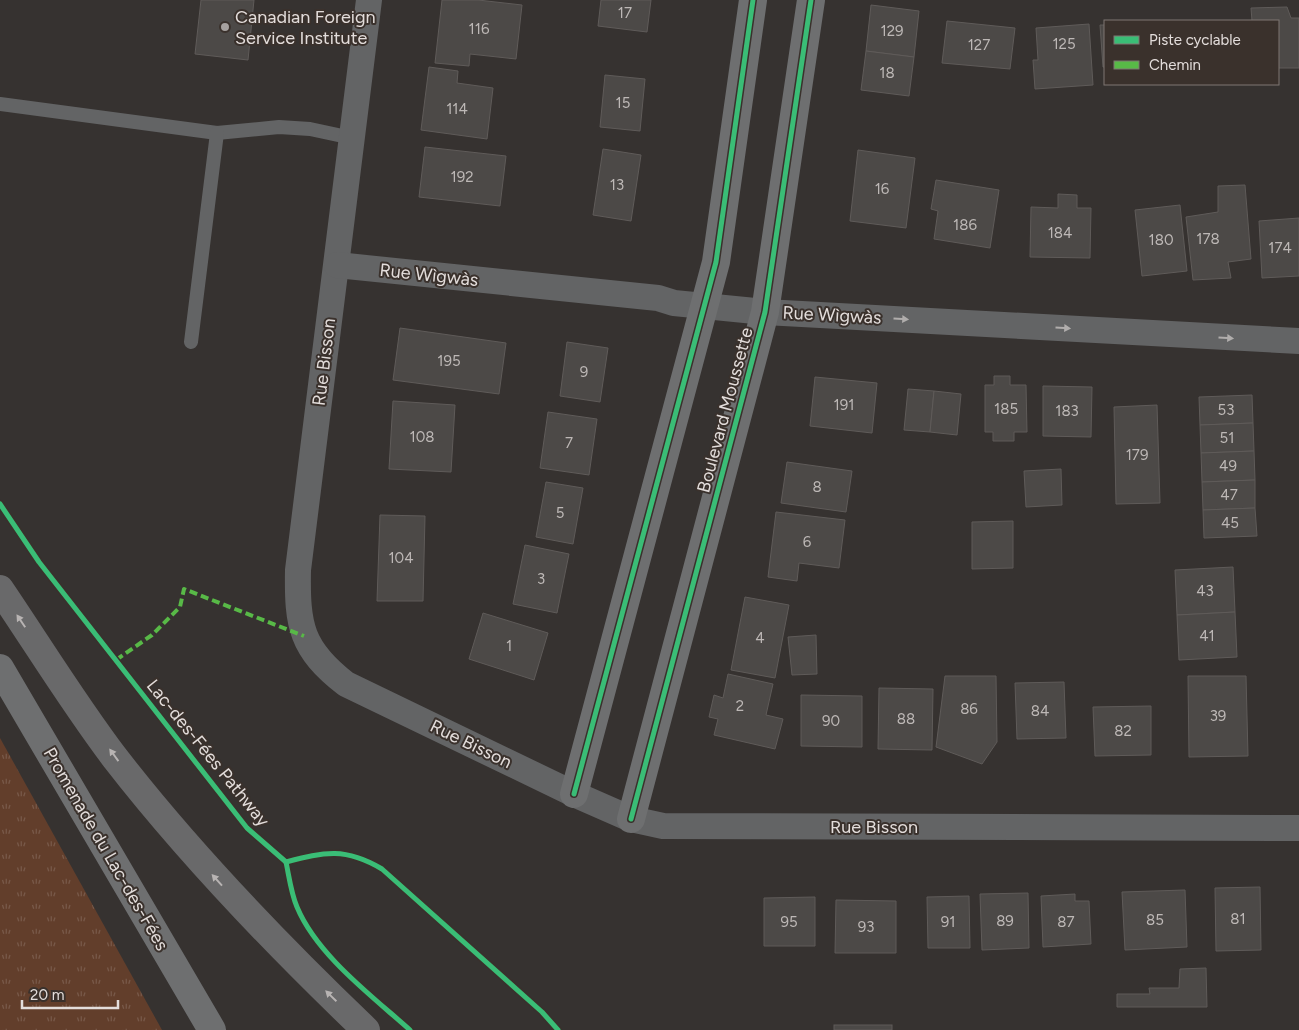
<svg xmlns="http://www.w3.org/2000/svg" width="1299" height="1030" font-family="Figtree,sans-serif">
<defs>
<pattern id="park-tufts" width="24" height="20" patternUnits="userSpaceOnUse" patternTransform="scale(1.25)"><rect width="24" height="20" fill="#623e2b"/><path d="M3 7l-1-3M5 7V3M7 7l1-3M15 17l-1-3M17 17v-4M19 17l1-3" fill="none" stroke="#785949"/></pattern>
</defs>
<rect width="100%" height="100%" fill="#363230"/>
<polygon fill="url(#park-tufts)" points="0,738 162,1030 0,1030"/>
<g fill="#4c4947" stroke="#5f5b59">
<polygon points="201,0 254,0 248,60 195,54"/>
<polygon points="442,0 478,0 522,5 516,59 470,54 469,66 435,63"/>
<polygon points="601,0 651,0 647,32 598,26"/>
<polygon points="871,5 919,11 914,57 866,51"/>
<polygon points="1287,7 1291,18 1299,18 1299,68 1278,68 1278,21 1252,21 1251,8"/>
<polygon points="947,21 1015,28 1010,69 942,63"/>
<polygon points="1089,24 1093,85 1035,89 1033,60 1038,60 1036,28"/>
<polygon points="1100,25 1105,25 1105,67 1103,67"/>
<polygon points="866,51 914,57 909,96 861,90"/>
<polygon points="429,67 458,71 457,83 493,88 487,139 421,130"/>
<polygon points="605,75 645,79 640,131 600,127"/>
<polygon points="425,147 506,156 500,206 419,197"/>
<polygon points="603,149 641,155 631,221 593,215"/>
<polygon points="858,150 915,158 906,228 850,221"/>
<polygon points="936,180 999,190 990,248 934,239 938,211 931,209"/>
<polygon points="1245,185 1251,259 1228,262 1231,278 1193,280 1186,217 1218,212 1218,186"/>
<polygon points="1058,194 1077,195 1077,208 1091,208 1090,258 1030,257 1031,207 1058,208"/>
<polygon points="1180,205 1187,271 1142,276 1135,210"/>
<polygon points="1299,218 1299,276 1262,278 1259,221"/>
<polygon points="400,328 506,343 499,394 393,380"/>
<polygon points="567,342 608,348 600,402 560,396"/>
<polygon points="994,376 1010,376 1010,385 1026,385 1027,432 1014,432 1014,441 993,441 993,432 985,432 985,385 994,385"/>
<polygon points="815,377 877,383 872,433 810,426"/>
<polygon points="1043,386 1092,387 1091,437 1043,436"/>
<polygon points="908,389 934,391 930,432 904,430"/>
<polygon points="934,391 961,394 957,435 930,432"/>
<polygon points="1252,395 1253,423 1200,425 1199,397"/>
<polygon points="393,401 455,405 451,472 389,469"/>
<polygon points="1157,405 1160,503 1116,504 1114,407"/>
<polygon points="548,412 597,419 589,475 540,468"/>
<polygon points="1253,423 1254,451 1201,453 1200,425"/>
<polygon points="1254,451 1255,480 1202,482 1201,453"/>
<polygon points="787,462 852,471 846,512 781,503"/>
<polygon points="1061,469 1062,505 1026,507 1024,471"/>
<polygon points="1255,480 1255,508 1203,510 1202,482"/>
<polygon points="546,482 583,488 573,544 536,537"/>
<polygon points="1255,508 1257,536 1204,538 1203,510"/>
<polygon points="776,512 845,520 839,568 799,563 797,581 768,577"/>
<polygon points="380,515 425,516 423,601 377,601"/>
<polygon points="1013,521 1013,568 972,569 972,522"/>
<polygon points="525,545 569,554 557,613 513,604"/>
<polygon points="1233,567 1235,612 1177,615 1175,570"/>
<polygon points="745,597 789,605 775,678 731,670"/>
<polygon points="1235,612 1237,657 1179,660 1177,615"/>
<polygon points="483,613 548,633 534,680 469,659"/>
<polygon points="816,635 817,674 792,675 788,637"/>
<polygon points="728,674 773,684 766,715 783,719 775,749 714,735 718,719 709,717 714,695 723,698"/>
<polygon points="945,676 996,676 997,742 982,764 936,747"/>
<polygon points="1188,676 1246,676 1248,756 1189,757"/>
<polygon points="1064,682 1066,738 1017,739 1015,683"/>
<polygon points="879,688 933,689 932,750 878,749"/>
<polygon points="801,695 862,696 862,747 801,746"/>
<polygon points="1151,706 1151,755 1095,756 1093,707"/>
<polygon points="1260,887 1261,950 1216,951 1215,888"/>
<polygon points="1185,890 1187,947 1125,950 1122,892"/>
<polygon points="1028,893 1029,948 982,950 980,894"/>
<polygon points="1075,894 1075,901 1089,901 1091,944 1043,947 1041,896"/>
<polygon points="969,896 970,948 928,948 927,897"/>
<polygon points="815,897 815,946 764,946 764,898"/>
<polygon points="836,900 896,901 896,953 835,953"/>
<polygon points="1206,968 1207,1007 1117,1007 1117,994 1150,994 1149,988 1179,988 1180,969"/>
<rect x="834" y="1025" width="58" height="5"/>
</g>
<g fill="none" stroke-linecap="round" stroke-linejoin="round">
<g stroke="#636465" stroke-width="14">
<polyline points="0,104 217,133 279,127 310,129 352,138"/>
<polyline points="191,342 217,133"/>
</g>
<g stroke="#636465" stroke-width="26">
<path d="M 369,0 L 298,570 C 297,626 301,649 346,684 L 574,794 L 631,819 L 663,826 L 1299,828"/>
<polyline points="337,265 658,298 674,303 765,312 1299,341"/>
</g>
<g stroke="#6e6f70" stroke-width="28">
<polyline points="0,668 212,1030"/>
<polyline points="574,794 716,262 753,0"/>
<polyline points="631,819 765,312 811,0"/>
</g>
<path stroke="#69696a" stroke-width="28" d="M 0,589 C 38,645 74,704 115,758 C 191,856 276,944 366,1030"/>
<polyline stroke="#58b947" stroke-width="4" stroke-dasharray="8 4" stroke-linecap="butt" points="116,660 152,635 180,607 184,589 304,636"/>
<defs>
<g id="cycleway">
<polyline points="0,504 39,562 247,828 286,862"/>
<polyline points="574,794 716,262 753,0"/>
<polyline points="631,819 765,312 811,0"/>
<path d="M 286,862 C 325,852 345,847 382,869 L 542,1012 L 558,1030"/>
<path d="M 286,862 C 289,876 291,893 297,907 C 317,955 372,996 410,1030"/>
</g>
</defs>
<use href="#cycleway" stroke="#3a312c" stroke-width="8"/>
<use href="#cycleway" stroke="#3abd76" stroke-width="5"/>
</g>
<defs><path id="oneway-solid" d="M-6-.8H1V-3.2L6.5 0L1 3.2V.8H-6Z" transform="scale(1.25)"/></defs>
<g fill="#b0adac">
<use href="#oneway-solid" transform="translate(901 319) rotate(3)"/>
<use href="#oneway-solid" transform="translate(1063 328) rotate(3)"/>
<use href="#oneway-solid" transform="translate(1226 338) rotate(3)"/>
</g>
<g fill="#b8b4b3">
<use href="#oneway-solid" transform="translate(21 621) rotate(-124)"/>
<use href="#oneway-solid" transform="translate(114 755) rotate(-126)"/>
<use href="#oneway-solid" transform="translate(217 880) rotate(-132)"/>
<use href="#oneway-solid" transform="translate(331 996) rotate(-136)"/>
</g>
<circle fill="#a6a19f" stroke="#3a312c" stroke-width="2" cx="225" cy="27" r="5"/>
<g text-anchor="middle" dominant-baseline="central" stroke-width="4" stroke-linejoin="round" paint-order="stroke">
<g font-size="15" fill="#bdb8b6">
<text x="625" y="13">17</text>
<text x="479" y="29">116</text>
<text x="892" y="31">129</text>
<text x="1064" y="44">125</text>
<text x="979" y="45">127</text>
<text x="887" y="73">18</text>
<text x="623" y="103">15</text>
<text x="457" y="109">114</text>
<text x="462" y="177">192</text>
<text x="617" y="185">13</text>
<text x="882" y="189">16</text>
<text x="965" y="225">186</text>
<text x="1060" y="233">184</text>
<text x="1208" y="239">178</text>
<text x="1161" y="240">180</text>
<text x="1280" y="248">174</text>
<text x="449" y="361">195</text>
<text x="584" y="372">9</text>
<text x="844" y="405">191</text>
<text x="1006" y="409">185</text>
<text x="1226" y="410">53</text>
<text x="1067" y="411">183</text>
<text x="422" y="437">108</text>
<text x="1227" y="438">51</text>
<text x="569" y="443">7</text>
<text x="1137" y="455">179</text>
<text x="1228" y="466">49</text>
<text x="817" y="487">8</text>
<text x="1229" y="495">47</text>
<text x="560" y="513">5</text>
<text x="1230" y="523">45</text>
<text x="807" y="542">6</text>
<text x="401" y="558">104</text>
<text x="541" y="579">3</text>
<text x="1205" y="591">43</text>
<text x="1207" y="636">41</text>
<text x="760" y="638">4</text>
<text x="509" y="646">1</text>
<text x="740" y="706">2</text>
<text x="969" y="709">86</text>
<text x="1040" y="711">84</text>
<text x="1218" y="716">39</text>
<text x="906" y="719">88</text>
<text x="831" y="721">90</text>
<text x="1123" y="731">82</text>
<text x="1238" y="919">81</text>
<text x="1155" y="920">85</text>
<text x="1005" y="921">89</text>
<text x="789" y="922">95</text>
<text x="948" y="922">91</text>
<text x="1066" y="922">87</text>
<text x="866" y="927">93</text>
</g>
<g font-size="18" fill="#e3dddb" stroke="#3a312c" text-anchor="start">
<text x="235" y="17">Canadian Foreign<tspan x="235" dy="21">Service Institute</tspan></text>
</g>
<g font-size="18" fill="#e3dddb" stroke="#3a312c">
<text transform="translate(429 275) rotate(6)">Rue Wìgwàs</text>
<text transform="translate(832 315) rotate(3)">Rue Wìgwàs</text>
<text transform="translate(324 362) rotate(-83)">Rue Bisson</text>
<text transform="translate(725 410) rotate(-75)">Boulevard Moussette</text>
<text transform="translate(471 744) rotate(26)">Rue Bisson</text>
<text transform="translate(208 753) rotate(51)">Lac-des-Fées Pathway</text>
<text x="874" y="827">Rue Bisson</text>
<text transform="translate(106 849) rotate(60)">Promenade du Lac-des-Fées</text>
</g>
</g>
<rect x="1104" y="20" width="175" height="65" fill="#3a312c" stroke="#7e7672"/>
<rect x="1114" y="36" width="25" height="8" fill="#3abd76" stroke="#7e7672"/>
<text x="1149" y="45" font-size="15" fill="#e3dddb">Piste cyclable</text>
<rect x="1114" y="61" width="25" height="8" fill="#58b947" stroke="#7e7672"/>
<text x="1149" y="70" font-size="15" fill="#e3dddb">Chemin</text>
<path d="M22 1000v8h96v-8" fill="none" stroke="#e3dddb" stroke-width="2.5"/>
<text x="30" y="1000" font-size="15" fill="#e3dddb" stroke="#3a312c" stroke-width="4" paint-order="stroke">20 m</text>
</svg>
